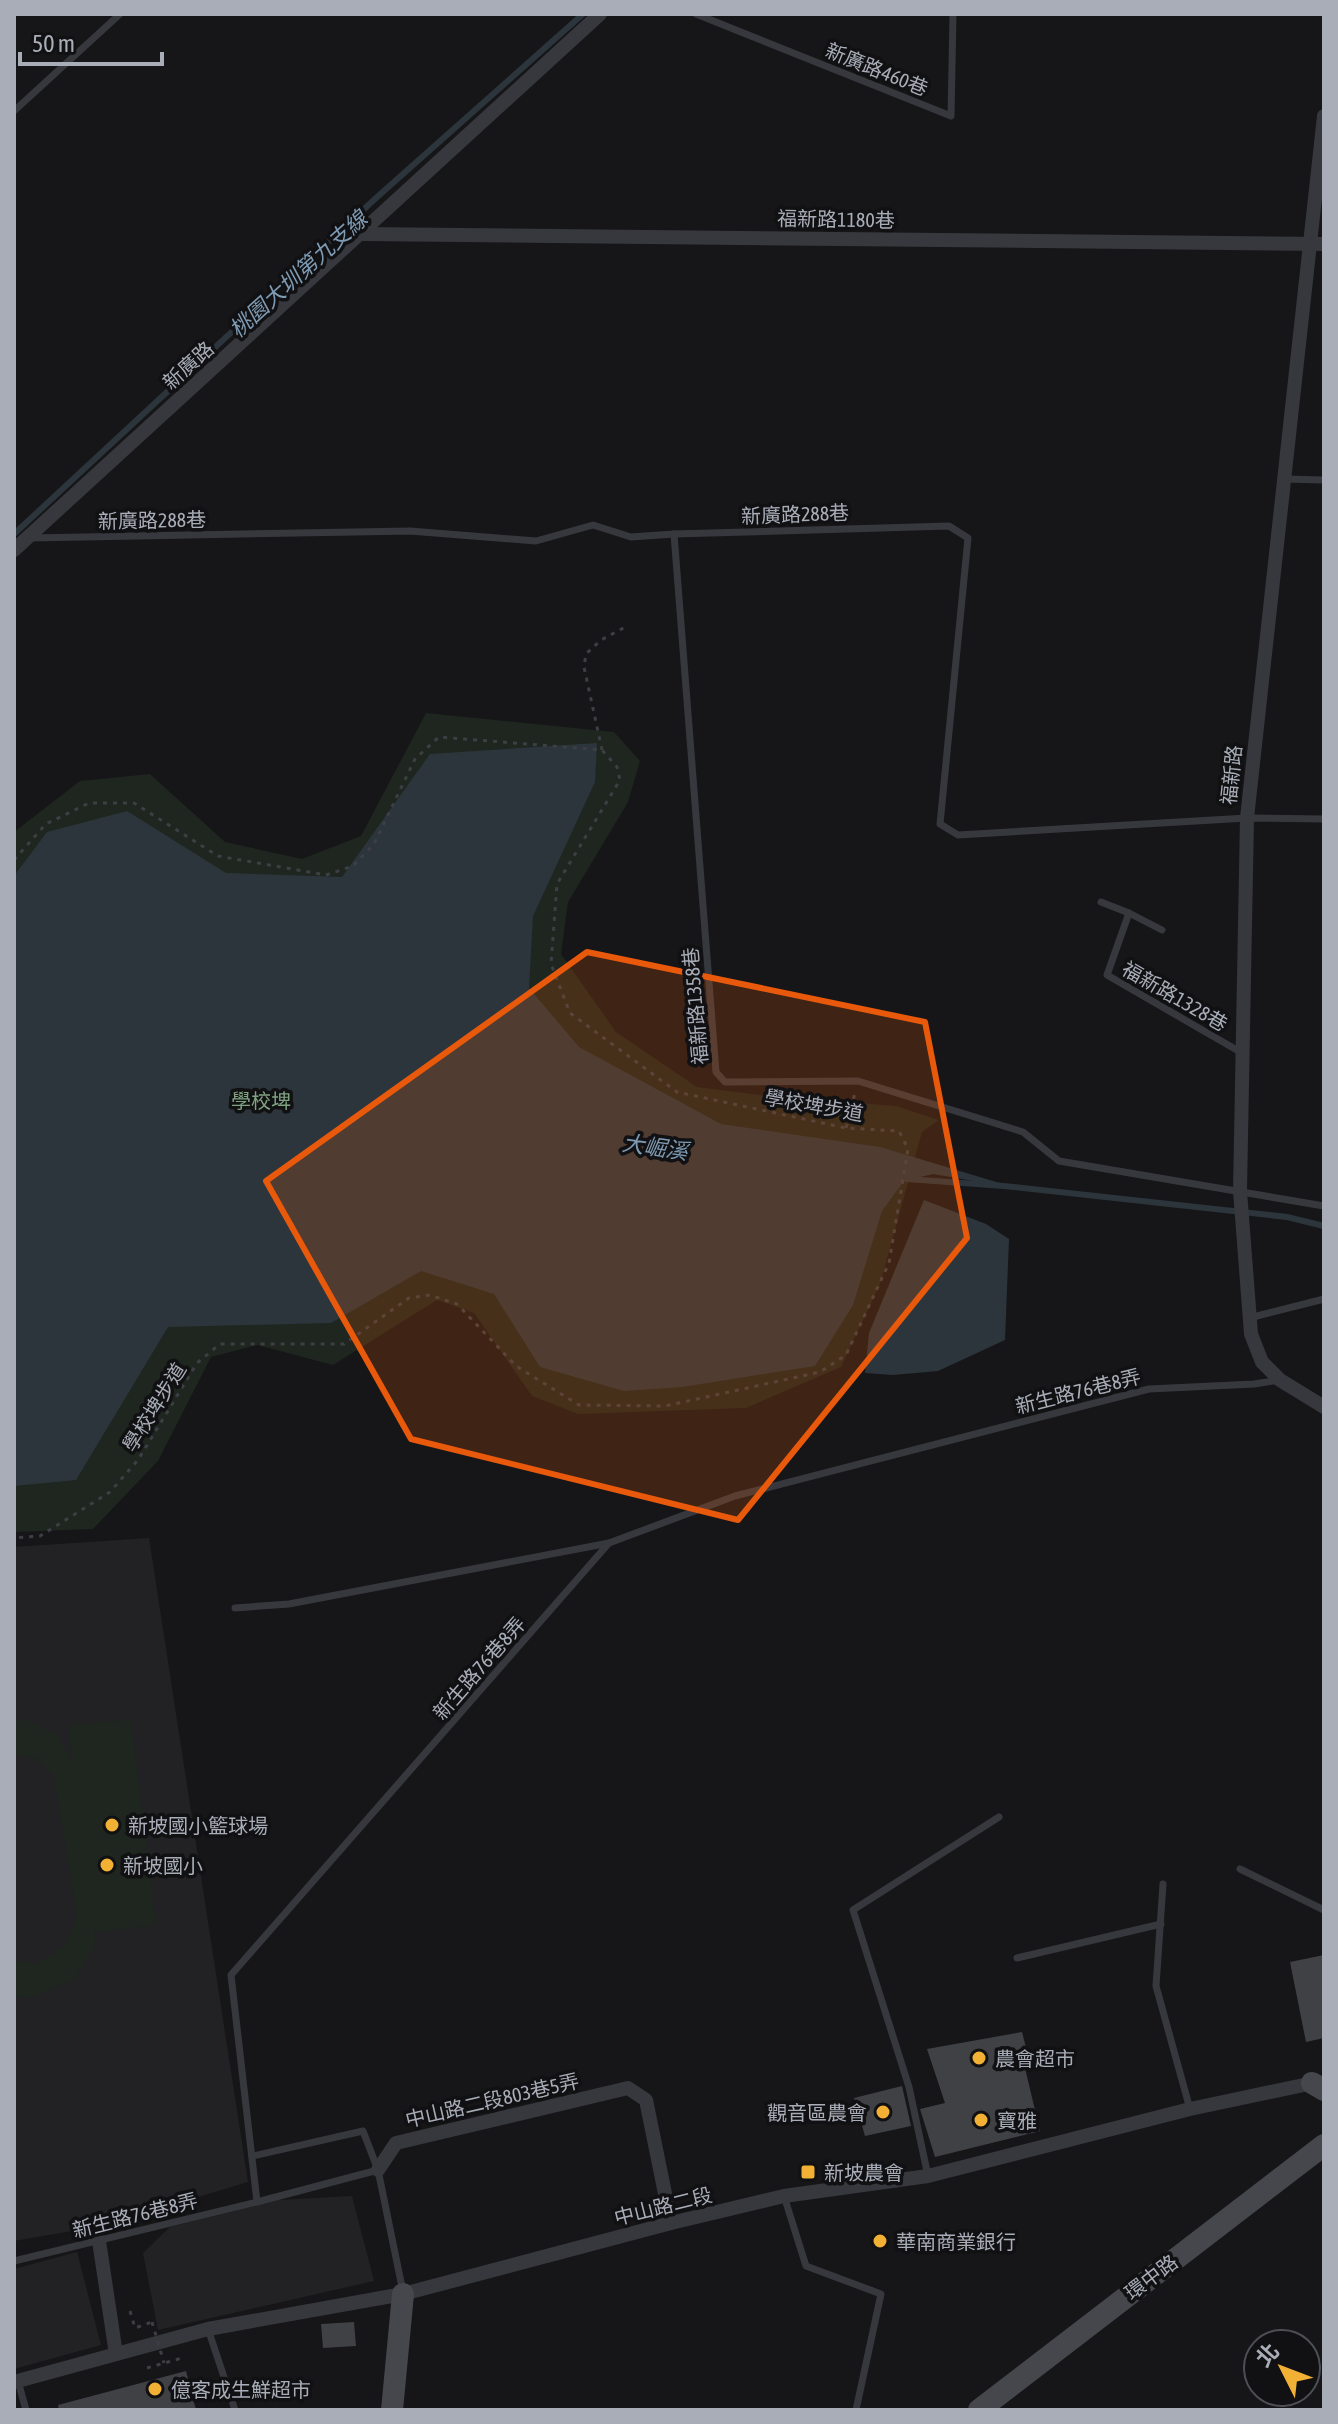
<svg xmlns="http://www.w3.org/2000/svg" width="1338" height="2424" font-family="'Asap Condensed','Noto Sans TC',sans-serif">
<rect width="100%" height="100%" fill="#161618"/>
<g fill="#222225">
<polygon points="149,1538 248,2182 101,2226 14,2241 14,1547"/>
<polygon points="352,2196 374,2281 158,2330 143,2253 170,2227 279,2200"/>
<polygon points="77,2252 101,2345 14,2369 14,2269"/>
</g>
<g fill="#1e261f">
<polygon points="426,713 614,732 640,761 628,802 568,902 561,954 616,1032 697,1087 769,1096 896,1106 939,1120 922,1132 880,1284 841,1367 746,1408 578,1414 532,1396 474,1313 437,1300 333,1365 257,1345 211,1357 158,1461 93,1529 14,1532 14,832 80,781 150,774 225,842 302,859 361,836"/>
<polygon points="131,1719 156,1925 94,1932 96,1945 73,1980 32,1998 14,1996 14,1960 39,1964 67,1943 77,1917 54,1775 37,1759 14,1754 14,1721 29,1720 56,1735 72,1763 68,1726"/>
</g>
<g fill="#2c353c">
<polygon points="597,743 595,782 533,916 529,988 579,1047 721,1124 880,1147 1020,1189 933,1174 904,1181 882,1211 853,1305 815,1366 682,1387 624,1391 540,1367 494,1294 421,1271 331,1323 168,1327 76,1480 14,1486 14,876 47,832 127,811 226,873 342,877 430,754"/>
<polygon points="924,1200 986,1224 1009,1239 1005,1340 938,1371 893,1375 865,1373 869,1333"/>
</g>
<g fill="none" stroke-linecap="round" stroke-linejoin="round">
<g stroke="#2c353c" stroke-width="6">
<polyline points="14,534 376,198 583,14"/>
<polyline points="907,1179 1004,1186 1287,1217 1324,1226"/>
</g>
</g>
<g fill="#404145">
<polygon points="1324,1955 1324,2038 1306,2042 1290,1962"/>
<polygon points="1022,2032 1031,2067 1025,2068 1040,2131 935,2157 920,2109 945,2103 927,2049"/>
<polygon points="902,2086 911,2126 865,2136 854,2098"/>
<polygon points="354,2322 356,2346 323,2348 321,2324"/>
<polygon points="186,2371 196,2410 59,2410 58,2405"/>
</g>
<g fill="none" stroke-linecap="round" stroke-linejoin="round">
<g stroke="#3d3f44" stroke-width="3" stroke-dasharray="4 6" stroke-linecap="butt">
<polyline points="602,750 584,667 586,654 601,640 627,626"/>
<polyline points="14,860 46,824 89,803 134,803 218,856 326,875 353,866 374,844 415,759 439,737 602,750 617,767 620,780 557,884 551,964 570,1013 677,1092 846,1128 899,1131 908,1149 889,1263 846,1355 820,1372 665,1406 579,1405 516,1366 457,1304 430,1295 409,1298 344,1344 220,1344 197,1363 138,1460 110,1492 40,1536 14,1538"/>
<polyline points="846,1128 855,1093"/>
<polyline points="130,2311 135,2328 152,2322"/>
<polyline points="147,2368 182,2358"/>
</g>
<g stroke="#37383d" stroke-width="7">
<polyline points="696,14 951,116 953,14"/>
<polyline points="14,111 120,14"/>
<polyline points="1283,479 1324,480"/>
<polyline points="674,534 716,1072 725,1082 858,1081 1023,1132 1059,1161 1324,1206"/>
<polyline points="30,538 410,531 536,541 593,525 631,537 674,534 949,526 968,538 940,824 958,835 1247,818 1324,819"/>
<polyline points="1101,902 1129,913 1162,930"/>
<polyline points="1129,913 1107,975 1242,1053"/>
<polyline points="1249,1318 1324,1299"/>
<polyline points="235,1608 289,1604 609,1543"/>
<polyline points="1240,1869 1324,1910"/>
<polyline points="1163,1884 1156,1986 1190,2109"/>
<polyline points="1017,1958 1161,1924"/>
<polyline points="253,2156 363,2131 378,2170 403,2292"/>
<polyline points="928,2176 909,2087 853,1910 999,1817"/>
<polyline points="784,2196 806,2266 881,2294 856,2410"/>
<polyline points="257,2202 378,2170"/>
<polyline points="14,2261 257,2202 231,1975 609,1543 735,1496 1149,1389 1254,1384 1280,1380"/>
<polyline points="208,2329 235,2410"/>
<polyline points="18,2381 26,2410"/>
</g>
<g stroke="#37383d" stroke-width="14">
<polyline points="1324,116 1247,818 1240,1191 1251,1334 1262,1362 1280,1380 1324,1407"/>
<polyline points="362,234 1324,244"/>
<polyline points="14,550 600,14"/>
<polyline points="378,2170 396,2143 628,2088 646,2100 671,2223"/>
<polyline points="99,2241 116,2354"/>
<polyline points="14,2382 208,2329 403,2294 671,2223 784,2196 928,2176 1190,2109 1318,2082"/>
</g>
<g stroke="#45474d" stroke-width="22">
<polyline points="1312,2083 1324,2090"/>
<polyline points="392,2410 403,2294"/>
<polyline points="979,2410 1324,2145"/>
</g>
<polyline stroke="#3d3f44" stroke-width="3" stroke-dasharray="4 6" stroke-linecap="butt" points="152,2322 164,2363"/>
</g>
<path fill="#e8590c" fill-opacity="0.2" stroke="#e8590c" stroke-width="6" stroke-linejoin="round" d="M 587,952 L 925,1022 L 967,1238 L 738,1520 L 411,1439 L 266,1181 Z"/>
<g fill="#f2b134" stroke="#111113" stroke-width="3">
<circle cx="112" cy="1825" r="8"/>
<circle cx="107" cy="1865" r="8"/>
<circle cx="979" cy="2058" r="8"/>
<circle cx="883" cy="2112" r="8"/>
<circle cx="981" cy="2120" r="8"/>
<rect x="800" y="2164" width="16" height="16" rx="4"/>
<circle cx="880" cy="2241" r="8"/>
<circle cx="155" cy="2389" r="8"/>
</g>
<g text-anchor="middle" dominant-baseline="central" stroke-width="7" stroke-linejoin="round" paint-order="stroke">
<g font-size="20" fill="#a8adb8" stroke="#111113">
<text transform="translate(877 69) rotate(22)">新廣路460巷</text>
<text transform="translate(836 219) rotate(1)">福新路1180巷</text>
<text transform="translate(188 365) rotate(-42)">新廣路</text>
<text transform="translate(795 514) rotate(-2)">新廣路288巷</text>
<text transform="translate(152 520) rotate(-1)">新廣路288巷</text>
<text transform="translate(1231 775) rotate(-84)">福新路</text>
<text transform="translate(1175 996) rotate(30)">福新路1328巷</text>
<text transform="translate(695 1006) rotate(-95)">福新路1358巷</text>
<text transform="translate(814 1105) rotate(10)">學校埤步道</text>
<text transform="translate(1078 1391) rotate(-14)">新生路76巷8弄</text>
<text transform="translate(154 1407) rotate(-58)">學校埤步道</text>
<text transform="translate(479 1668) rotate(-49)">新生路76巷8弄</text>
<text transform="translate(492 2100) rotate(-13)">中山路二段803巷5弄</text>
<text transform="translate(663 2206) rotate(-14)">中山路二段</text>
<text transform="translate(135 2215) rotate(-14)">新生路76巷8弄</text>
<text transform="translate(1151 2277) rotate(-37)">環中路</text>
</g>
<g font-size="20" fill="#7fa381" stroke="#111113">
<text x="261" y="1100">學校埤</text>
</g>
<g font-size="20" fill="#a8adb8" stroke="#111113" text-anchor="start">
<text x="128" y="1825">新坡國小籃球場</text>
<text x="123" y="1865">新坡國小</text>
<text x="995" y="2058">農會超市</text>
<text x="867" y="2112" text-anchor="end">觀音區農會</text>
<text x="997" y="2120">寶雅</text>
<text x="824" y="2172">新坡農會</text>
<text x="896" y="2241">華南商業銀行</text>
<text x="171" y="2389">億客成生鮮超市</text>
</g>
<g font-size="22" font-style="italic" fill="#7f9bb3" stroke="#111113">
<text transform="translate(298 274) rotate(-42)">桃園大圳第九支線</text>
<text transform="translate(655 1147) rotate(8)">大崛溪</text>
</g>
</g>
<rect width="1338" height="2424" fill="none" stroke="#a8adb8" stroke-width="32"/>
<g transform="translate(1282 2368) rotate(312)"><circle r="38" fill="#111113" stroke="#4d4f55" stroke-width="2"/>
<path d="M0-6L14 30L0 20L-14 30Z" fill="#f2b134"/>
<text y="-12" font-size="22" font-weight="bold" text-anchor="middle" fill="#a8adb8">北</text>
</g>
<path d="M20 52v12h142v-12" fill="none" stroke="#a8adb8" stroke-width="4"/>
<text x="32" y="52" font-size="24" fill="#a8adb8" stroke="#111113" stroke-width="6" paint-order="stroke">50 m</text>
</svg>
